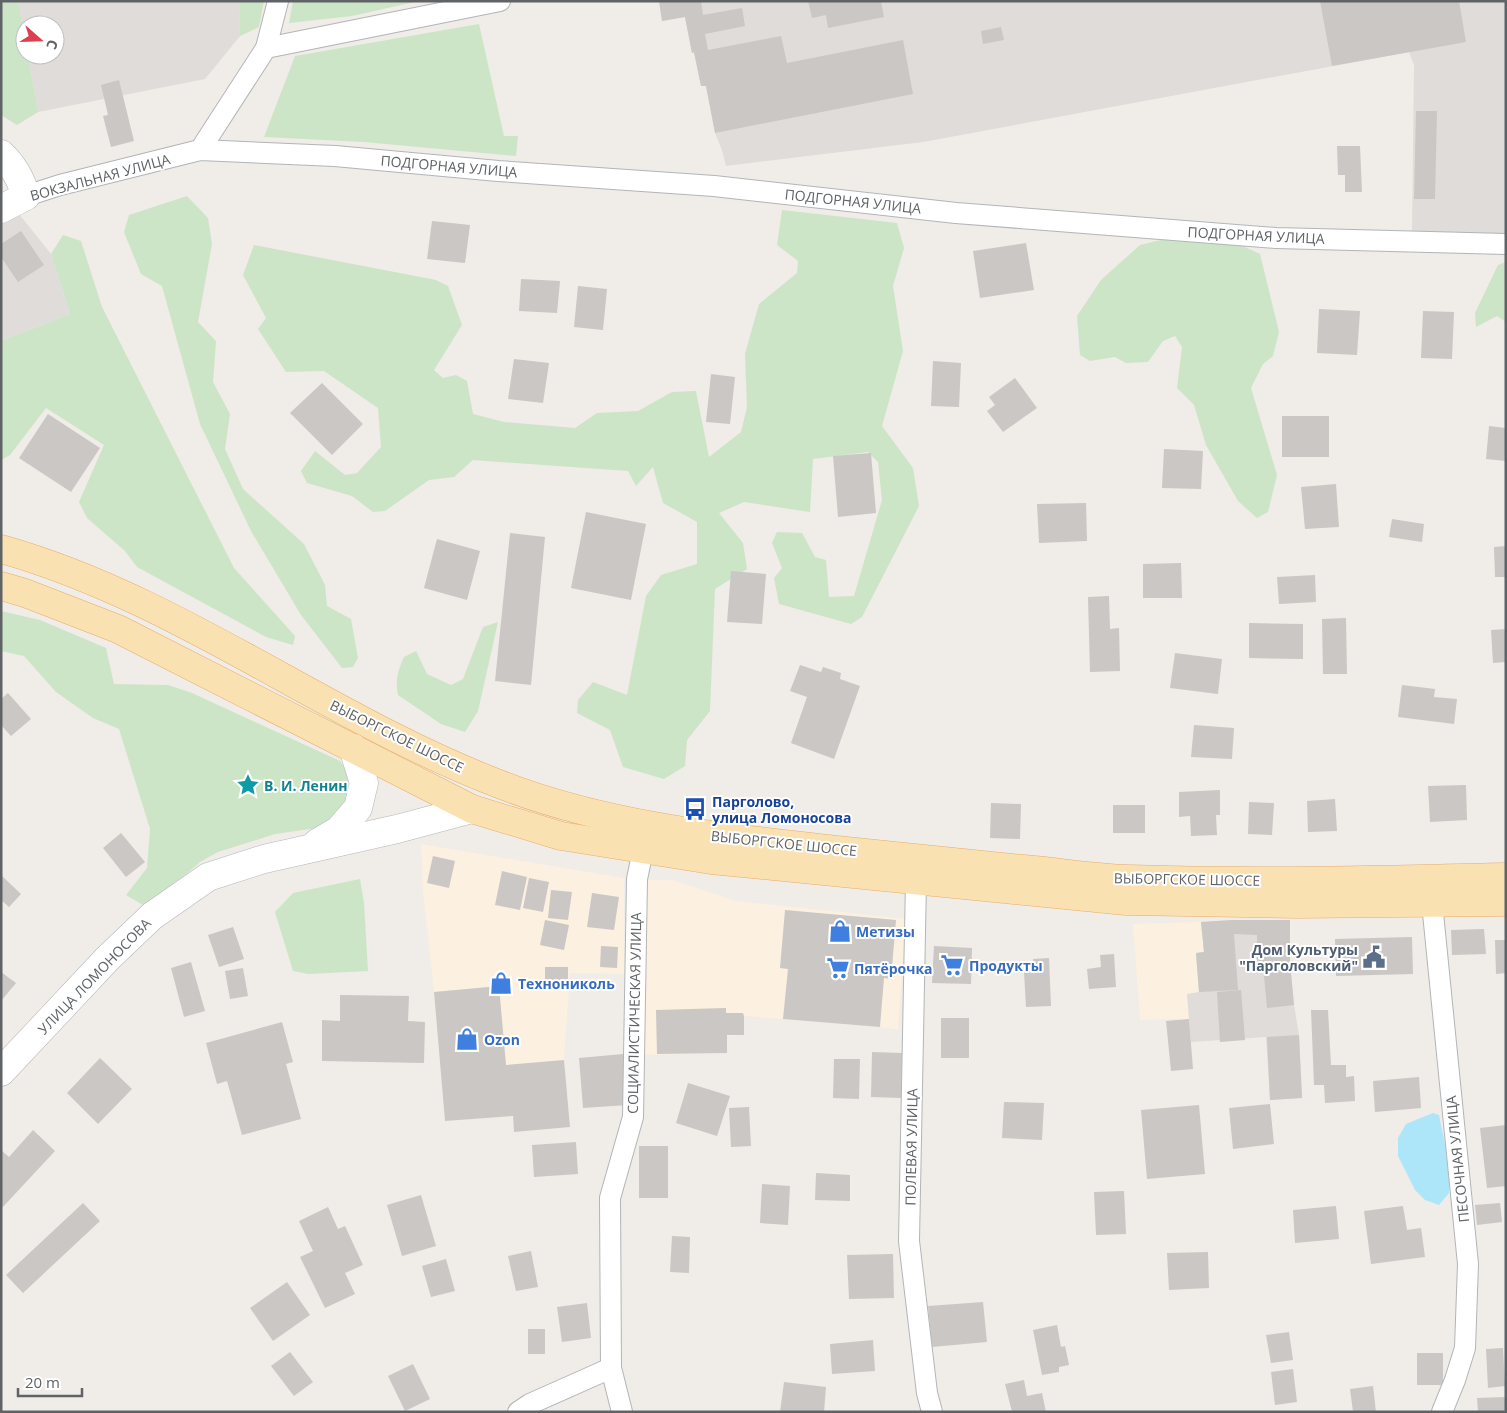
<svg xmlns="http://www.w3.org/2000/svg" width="1507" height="1413" font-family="'Open Sans',sans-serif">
<rect width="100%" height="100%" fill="#f0ece7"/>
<g fill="#fcf0e0">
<polygon points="421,844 624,878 624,974 570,973 564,1060 570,1127 514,1132 512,1116 445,1121 434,992 423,892"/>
<polygon points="642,880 673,880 736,901 906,919 898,1030 880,1027 744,1016 744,1035 727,1036 727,1053 644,1055"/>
<polygon points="1201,922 1204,952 1196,953 1199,992 1187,994 1189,1019 1140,1020 1133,924"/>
</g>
<g fill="#dfdcd9">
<polygon points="18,1 239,1 240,36 205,79 38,112 28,55 55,55 55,25 25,25 25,39"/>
<polygon points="659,1 1506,1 1506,235 1412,231 1414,65 1409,52 923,142 726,166 722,150 715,133 706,86 701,86 694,53 692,53 685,17 662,21"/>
<polygon points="19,214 51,254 70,314 1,341 1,224"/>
<polygon points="1233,920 1290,920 1290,963 1294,1005 1299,1035 1302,1098 1270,1100 1266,1037 1191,1042 1187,994 1199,992 1196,953 1204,952 1201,922"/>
</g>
<g fill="#cce5c6">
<polygon points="1,1 18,1 25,39 25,55 28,55 38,112 17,125 1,115"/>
<polygon points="239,1 264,1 259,27 240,36"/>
<polygon points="293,1 419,1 352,16 289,23"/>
<polygon points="479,24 504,136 518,136 516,156 364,142 264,137 295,56"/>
<polygon points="187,196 208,218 212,244 198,322 216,341 213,382 230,414 225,449 243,489 304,544 325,585 327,606 351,619 358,658 353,667 342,668 301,615 251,531 200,424 162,286 141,274 124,232 129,215"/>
<polygon points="782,210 897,223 904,248 893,286 903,351 882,426 913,468 919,506 862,617 851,624 779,604 774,578 782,568 772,543 777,532 802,533 815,557 826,560 829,597 854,596 882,500 878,462 868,452 813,459 810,512 744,502 719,513 743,543 747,569 715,589 710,711 687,740 685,766 664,779 623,767 610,730 577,713 578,700 593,682 627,695 646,596 661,575 697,564 697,522 663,503 653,467 636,486 628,471 473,460 454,477 429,480 385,511 373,512 352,496 307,483 301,471 315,451 345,475 357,473 381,447 378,408 324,371 286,372 258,329 266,318 243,275 254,245 436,280 448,286 462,325 434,370 443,378 456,375 467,381 473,414 504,422 575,428 597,413 638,411 672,392 696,391 709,457 741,432 747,407 745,354 759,304 797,273 798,261 777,245"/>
<polygon points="63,235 81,241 102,307 234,568 295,636 293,645 266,637 137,567 125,551 87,518 79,502 104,445 46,408 10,455 1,460 1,341 70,314 51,254"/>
<polygon points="1169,238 1232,241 1260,254 1279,332 1273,356 1263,364 1251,388 1277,475 1268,512 1257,518 1238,501 1206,445 1194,405 1177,388 1182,347 1175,336 1163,341 1148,362 1126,363 1115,357 1090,361 1080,355 1077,316 1101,280 1140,245"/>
<polygon points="1506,262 1506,322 1497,316 1476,327 1475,313 1498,265"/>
<polygon points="1,611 40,620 106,648 114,684 168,685 192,693 340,761 353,779 353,795 324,827 275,834 218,852 200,862 185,875 143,905 126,895 147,868 150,829 119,729 93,718 56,692 24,656 1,651"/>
<path d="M 498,622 L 478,711 L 465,732 L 441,724 L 398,695 C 395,681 398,670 404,657 L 416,651 L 427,674 L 451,685 L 463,679 L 483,627 Z"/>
<polygon points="360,879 364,903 368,971 308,974 293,971 275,912 293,893"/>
</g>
<polygon fill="#aee6f9" points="1433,1113 1439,1115 1449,1164 1449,1193 1439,1205 1425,1200 1415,1190 1398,1156 1398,1138 1406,1124"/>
<g fill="#cbc7c4">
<polygon points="659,1 701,1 703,15 742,8 745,26 705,34 708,50 781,36 787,63 903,40 913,94 715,133 706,86 701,86 694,52 692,53 685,17 662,21"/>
<polygon points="808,1 881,1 884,17 828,28 826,15 812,18"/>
<polygon points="1320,1 1459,1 1466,42 1332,66"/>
<polygon points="1001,27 1004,40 983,44 981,31"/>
<polygon points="119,80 134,141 111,147 103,116 108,115 101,85"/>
<polygon points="1416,111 1437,111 1435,199 1414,199"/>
<polygon points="1337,146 1360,146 1362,192 1345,192 1345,175 1338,175"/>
<polygon points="432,221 470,225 465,263 427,259"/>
<polygon points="21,231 44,265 18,282 1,257 1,244"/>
<polygon points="1026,243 1034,290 980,298 973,251"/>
<polygon points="521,279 560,281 557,313 519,311"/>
<polygon points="578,286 607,289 603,330 574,327"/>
<polygon points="1319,309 1360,311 1357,355 1317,353"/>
<polygon points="1423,311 1454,312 1452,359 1421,358"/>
<polygon points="514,359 549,363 543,403 508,399"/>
<polygon points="933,361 961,363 959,407 931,406"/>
<polygon points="711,374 735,377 730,424 706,422"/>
<polygon points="1015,378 1037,408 1003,432 987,411 995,405 989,397"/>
<polygon points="322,383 363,424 332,455 290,413"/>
<polygon points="48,414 100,448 71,492 19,458"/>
<rect x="1282" y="416" width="47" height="41"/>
<polygon points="1489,426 1506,428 1506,461 1486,459"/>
<polygon points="1164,449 1203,451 1201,489 1162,488"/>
<polygon points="871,453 876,513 838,517 833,456"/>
<polygon points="1336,484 1339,527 1305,529 1301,487"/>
<polygon points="1086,503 1087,541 1039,543 1037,504"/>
<polygon points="586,512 646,524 631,600 571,588"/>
<polygon points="1392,519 1424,524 1422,542 1389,537"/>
<polygon points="510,533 545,537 531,685 495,681"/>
<polygon points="437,539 480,551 467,600 424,588"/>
<polygon points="1506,546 1506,577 1495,577 1494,547"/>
<polygon points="1181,563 1182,598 1143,598 1143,564"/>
<polygon points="731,571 766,574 762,624 727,622"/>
<polygon points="1315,575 1316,602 1279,604 1277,577"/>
<polygon points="1109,596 1110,629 1119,628 1120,671 1090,672 1088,597"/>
<polygon points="1346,618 1347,674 1323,674 1322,619"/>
<polygon points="1249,623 1303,624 1303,659 1249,658"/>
<polygon points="1506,629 1506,662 1493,663 1491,630"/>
<polygon points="1175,653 1222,659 1218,694 1170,688"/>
<polygon points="800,665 821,672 823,667 841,673 840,679 860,686 834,759 791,743 807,697 790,691"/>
<polygon points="1402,685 1435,689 1434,697 1457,699 1454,724 1398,717"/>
<polygon points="8,693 31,719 11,736 1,725 1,699"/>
<polygon points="1194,725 1234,728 1232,759 1191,757"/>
<polygon points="1466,785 1467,820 1430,822 1428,786"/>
<polygon points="1220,790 1220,815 1216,815 1217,835 1191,836 1190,816 1179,817 1179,792"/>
<polygon points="1335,799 1337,831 1308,832 1307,801"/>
<polygon points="1249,802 1274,803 1272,835 1248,834"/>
<polygon points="991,803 1021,804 1020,839 990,838"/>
<rect x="1113" y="805" width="32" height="28"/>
<polygon points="121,833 145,862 126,877 103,848"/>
<polygon points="433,856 455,861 449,888 427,883"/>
<polygon points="502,871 527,877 520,910 495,905"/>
<polygon points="1,875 21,894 9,907 1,900"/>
<polygon points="529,878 549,882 543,912 523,908"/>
<polygon points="551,890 572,892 568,920 548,918"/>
<polygon points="592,893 619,897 614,930 587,927"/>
<polygon points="785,910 896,920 891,979 884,978 880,1027 783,1019 788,969 780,968"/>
<polygon points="545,920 569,925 564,950 540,945"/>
<polygon points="1233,920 1290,920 1290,963 1294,1005 1267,1008 1263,965 1285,963 1257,963 1257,935 1234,934 1238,990 1199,992 1196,953 1204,952 1201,922"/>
<polygon points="233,927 244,959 219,967 208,935"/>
<polygon points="1484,929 1486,954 1452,955 1451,930"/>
<polygon points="1412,937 1413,974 1336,976 1335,939"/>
<polygon points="1495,940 1506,940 1506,973 1496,974"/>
<polygon points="601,946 618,947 617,968 600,967"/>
<polygon points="934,946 972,948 971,984 932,983"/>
<polygon points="1114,954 1116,987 1089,989 1087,969 1101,967 1100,955"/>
<polygon points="1049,958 1051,1006 1026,1007 1024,972 1034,971 1033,959"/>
<polygon points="191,962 205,1011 184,1017 171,968"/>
<rect x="545" y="967" width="23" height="23"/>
<polygon points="243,968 248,996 230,999 225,971"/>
<polygon points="1,972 16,983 1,1001"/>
<polygon points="499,986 506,1065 564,1060 570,1127 514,1132 513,1116 445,1121 434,992"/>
<polygon points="1241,990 1245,1040 1220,1042 1217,992"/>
<polygon points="340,995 409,996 408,1021 425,1022 424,1063 322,1061 322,1020 340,1021"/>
<polygon points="726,1008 726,1013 743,1013 744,1016 744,1035 727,1035 727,1053 657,1054 656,1010"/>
<polygon points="1311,1010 1328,1010 1331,1065 1346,1065 1346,1077 1354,1076 1355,1101 1325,1103 1324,1085 1314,1085"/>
<rect x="941" y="1018" width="28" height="40"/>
<polygon points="1189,1019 1193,1069 1171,1071 1166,1021"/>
<polygon points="282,1022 293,1062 286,1064 301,1119 242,1135 227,1081 217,1084 206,1043"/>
<polygon points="1299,1035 1302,1098 1270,1100 1267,1037"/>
<polygon points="872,1052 902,1053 901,1098 871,1097"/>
<polygon points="623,1054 627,1105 583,1108 579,1058"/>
<polygon points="100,1058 132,1089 98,1124 67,1093"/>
<polygon points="834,1059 860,1059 859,1099 833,1098"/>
<polygon points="1419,1077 1421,1108 1375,1112 1373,1081"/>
<polygon points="688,1083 730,1096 717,1136 676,1123"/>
<polygon points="1004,1102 1044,1103 1042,1140 1002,1138"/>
<polygon points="1270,1104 1274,1144 1233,1149 1229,1108"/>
<polygon points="1199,1105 1205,1174 1147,1179 1141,1110"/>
<polygon points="749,1107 751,1146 731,1147 729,1108"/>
<polygon points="1506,1125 1506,1186 1487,1188 1480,1128"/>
<polygon points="33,1130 55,1151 1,1209 1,1150 9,1157"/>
<polygon points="576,1142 578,1174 534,1177 532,1145"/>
<rect x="639" y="1146" width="29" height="52"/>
<polygon points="816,1173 850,1175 850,1201 815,1200"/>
<polygon points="762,1184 790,1186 788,1225 760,1223"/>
<polygon points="1124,1191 1126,1234 1096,1235 1094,1192"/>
<polygon points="421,1195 436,1246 402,1256 387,1205"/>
<polygon points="83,1203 100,1221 23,1293 6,1275"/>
<polygon points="1500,1203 1502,1222 1477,1225 1475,1205"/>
<polygon points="1336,1206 1339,1239 1295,1243 1293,1210"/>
<polygon points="1403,1206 1407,1230 1421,1228 1425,1257 1371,1264 1364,1211"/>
<polygon points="328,1207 338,1229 345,1226 363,1265 345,1273 355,1294 325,1308 300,1257 313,1251 299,1221"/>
<polygon points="672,1236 690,1237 689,1273 670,1272"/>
<polygon points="531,1251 538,1287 516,1291 508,1256"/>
<polygon points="1208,1252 1209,1288 1169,1290 1167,1253"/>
<polygon points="893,1254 894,1298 849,1299 847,1255"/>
<polygon points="446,1259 455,1291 431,1297 422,1266"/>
<polygon points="287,1282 310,1315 273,1341 250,1308"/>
<polygon points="983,1302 987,1342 932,1347 928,1306"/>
<polygon points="587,1303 591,1338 562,1342 557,1307"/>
<polygon points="1057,1325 1061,1347 1065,1346 1069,1365 1059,1367 1059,1372 1042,1375 1033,1330"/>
<rect x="528" y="1329" width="17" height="25"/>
<polygon points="1289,1332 1293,1360 1271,1363 1266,1335"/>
<polygon points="873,1340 875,1371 832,1374 830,1344"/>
<polygon points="1503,1348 1505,1386 1488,1388 1486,1349"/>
<polygon points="290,1352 313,1382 294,1396 271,1366"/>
<rect x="1417" y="1353" width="26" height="32"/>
<polygon points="413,1364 430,1399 405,1411 388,1376"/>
<polygon points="1293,1369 1297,1402 1275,1405 1271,1372"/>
<polygon points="1024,1380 1027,1396 1042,1393 1046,1412 1012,1412 1005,1384"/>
<polygon points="784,1382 826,1387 824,1412 780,1412"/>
<polygon points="1373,1386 1376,1412 1353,1412 1350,1389"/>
<polygon points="1505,1397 1505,1412 1478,1412 1477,1398"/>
</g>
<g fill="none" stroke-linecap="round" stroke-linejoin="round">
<defs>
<g id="street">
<polyline points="266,48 278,1"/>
<polyline points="200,150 266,48 500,1"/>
<polyline points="26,196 60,185 200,150 335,156 498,171 714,186 956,213 1276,238 1506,244"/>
<polyline points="916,881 909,1241 927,1393 932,1412"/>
<polyline points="1432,903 1468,1264 1465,1348 1455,1380 1442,1412"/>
<polyline points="518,1412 530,1404 611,1368"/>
<polyline points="622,1412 611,1368 610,1198 633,1117 637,879 643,850"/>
</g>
<g id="secondary">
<path d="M 1,154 C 14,166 21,179 26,196 L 1,209"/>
<polyline points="317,843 339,830 358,808 364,783 353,748"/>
<polyline points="1,1072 107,959 152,916 208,877 264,859 397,829 472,809"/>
</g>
<g id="primary">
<path d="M 1,549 C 179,599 327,718 499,784 C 609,827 729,838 846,851 C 908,857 971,864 1034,870 C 1065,873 1096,878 1128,879 C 1254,883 1380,880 1506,877"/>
<polyline points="1,586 25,593 118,629 472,809 561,836 711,860 1126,901 1296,904 1506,902"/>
</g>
</defs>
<use href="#street" stroke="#b2b5b8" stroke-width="22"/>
<use href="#secondary" stroke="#b3b7bb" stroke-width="29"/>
<use href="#primary" stroke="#e8ad68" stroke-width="29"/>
<use href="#street" stroke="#fff" stroke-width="20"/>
<use href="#secondary" stroke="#fff" stroke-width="28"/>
<use href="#primary" stroke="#fae1b2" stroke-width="28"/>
</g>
<defs>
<symbol id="sight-bare" viewBox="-9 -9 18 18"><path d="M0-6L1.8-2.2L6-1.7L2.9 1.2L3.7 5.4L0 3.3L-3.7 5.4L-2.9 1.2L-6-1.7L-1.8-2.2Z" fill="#0f9aa8" stroke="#fff" stroke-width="2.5" paint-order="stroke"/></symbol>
<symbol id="bus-bare" viewBox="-9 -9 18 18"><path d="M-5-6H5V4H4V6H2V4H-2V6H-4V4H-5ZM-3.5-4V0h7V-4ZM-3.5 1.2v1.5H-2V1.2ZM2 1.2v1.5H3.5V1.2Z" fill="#1a4fb4" stroke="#fff" stroke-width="2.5" paint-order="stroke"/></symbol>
<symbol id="shop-bare" viewBox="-9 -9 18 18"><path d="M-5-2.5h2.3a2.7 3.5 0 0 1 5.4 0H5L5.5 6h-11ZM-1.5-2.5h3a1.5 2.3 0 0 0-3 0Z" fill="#3f7fe0" stroke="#fff" stroke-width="2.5" paint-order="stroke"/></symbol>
<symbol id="civic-bare" viewBox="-9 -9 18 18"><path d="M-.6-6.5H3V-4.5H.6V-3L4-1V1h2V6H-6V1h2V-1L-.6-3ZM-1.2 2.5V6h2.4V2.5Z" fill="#5c6f8a" stroke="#fff" stroke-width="2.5" paint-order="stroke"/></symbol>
<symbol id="supermarket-bare" viewBox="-9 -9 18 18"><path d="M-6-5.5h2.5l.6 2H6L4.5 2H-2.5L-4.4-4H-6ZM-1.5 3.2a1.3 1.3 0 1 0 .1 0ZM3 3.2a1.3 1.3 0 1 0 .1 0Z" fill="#3f7fe0" stroke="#fff" stroke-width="2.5" paint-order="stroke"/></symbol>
</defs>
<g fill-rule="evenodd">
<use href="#sight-bare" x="232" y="769" width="32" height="32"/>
<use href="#bus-bare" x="679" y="793" width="32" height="32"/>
<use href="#shop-bare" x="824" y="915" width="32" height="32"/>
<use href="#civic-bare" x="1358" y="941" width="32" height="32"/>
<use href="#supermarket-bare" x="936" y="949" width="32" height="32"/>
<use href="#supermarket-bare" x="822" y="952" width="32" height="32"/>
<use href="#shop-bare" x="485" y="967" width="32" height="32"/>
<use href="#shop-bare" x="451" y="1023" width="32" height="32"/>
</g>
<g text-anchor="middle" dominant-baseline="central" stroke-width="4" stroke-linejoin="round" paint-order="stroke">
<g font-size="14" fill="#5f6366" stroke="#fff">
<text transform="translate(449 166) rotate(5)">ПОДГОРНАЯ УЛИЦА</text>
<text transform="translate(100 177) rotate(-15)">ВОКЗАЛЬНАЯ УЛИЦА</text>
<text transform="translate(853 201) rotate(6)">ПОДГОРНАЯ УЛИЦА</text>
<text transform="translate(1256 235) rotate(3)">ПОДГОРНАЯ УЛИЦА</text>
<text transform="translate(397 736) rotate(26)">ВЫБОРГСКОЕ ШОССЕ</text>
<text transform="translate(784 843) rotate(6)">ВЫБОРГСКОЕ ШОССЕ</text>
<text transform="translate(1187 879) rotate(1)">ВЫБОРГСКОЕ ШОССЕ</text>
<text transform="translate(94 976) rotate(-46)">УЛИЦА ЛОМОНОСОВА</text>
<text transform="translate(634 1013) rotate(-89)">СОЦИАЛИСТИЧЕСКАЯ УЛИЦА</text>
<text transform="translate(911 1147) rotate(-89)">ПОЛЕВАЯ УЛИЦА</text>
<text transform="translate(1457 1159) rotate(-96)">ПЕСОЧНАЯ УЛИЦА</text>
</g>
<g font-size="14" font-weight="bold" fill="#0d838f" stroke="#fff" text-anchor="start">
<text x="264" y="785">В. И. Ленин</text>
</g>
<g font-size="14" font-weight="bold" fill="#164399" stroke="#fff" text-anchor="start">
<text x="712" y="801">Парголово,<tspan x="712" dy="16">улица Ломоносова</tspan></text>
</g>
<g font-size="14" font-weight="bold" fill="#366cbe" stroke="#fff" text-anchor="start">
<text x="856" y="931">Метизы</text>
<text x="969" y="965">Продукты</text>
<text x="854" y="968">Пятёрочка</text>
<text x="518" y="983">Технониколь</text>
<text x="484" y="1039">Ozon</text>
</g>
<g font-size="14" font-weight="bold" fill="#4e5e75" stroke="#fff" text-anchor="end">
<text x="1358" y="949">Дом Культуры<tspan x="1358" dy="16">"Парголовский"</tspan></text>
</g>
</g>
<rect width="1507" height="1413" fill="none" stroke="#5f6366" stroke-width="5"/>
<g transform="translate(40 40) rotate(110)"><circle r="24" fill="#ffffff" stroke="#bfc1c2"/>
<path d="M0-4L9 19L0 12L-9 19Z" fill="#de3f50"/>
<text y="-8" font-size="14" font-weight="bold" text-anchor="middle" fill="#5f6366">С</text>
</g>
<path d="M18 1388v8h64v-8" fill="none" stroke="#5f6366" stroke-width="2.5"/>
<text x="25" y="1388" font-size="15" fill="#5f6366" stroke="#ffffff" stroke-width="4" paint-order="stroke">20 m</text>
</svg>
